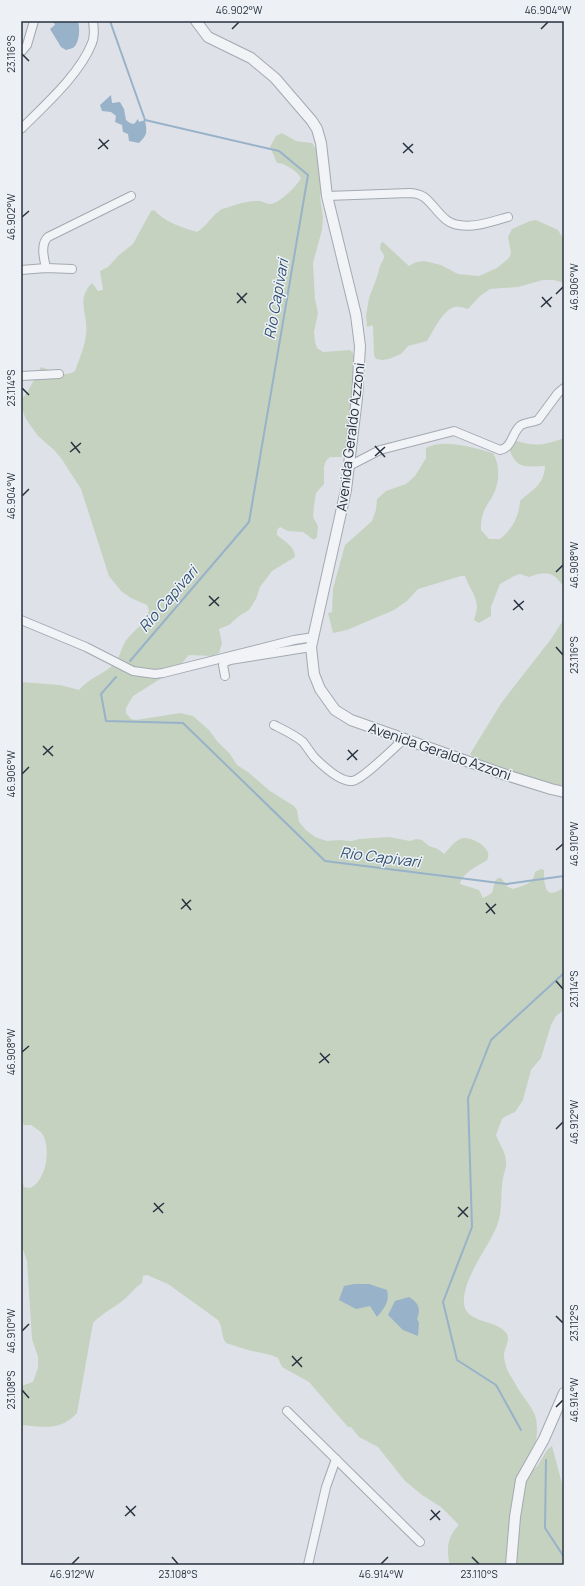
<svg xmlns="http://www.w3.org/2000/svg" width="585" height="1586" font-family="Manrope,sans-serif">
<rect width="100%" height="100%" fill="#dee2e8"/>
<g fill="#c5d2bf">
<path d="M 282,133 L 296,141 L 312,143 L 319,153 L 324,182 L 320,197 L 323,217 L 322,230 L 313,263 L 315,299 L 318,313 L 314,332 L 315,342 L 317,348 L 323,352 L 350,350 L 353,353 L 355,362 L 355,427 L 345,454 L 341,457 L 330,457 L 326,461 L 324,467 L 324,484 L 316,493 L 314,506 L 313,517 L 318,526 L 317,537 L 314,540 L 303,532 L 288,531 L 280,527 L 277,530 L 277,535 C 284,541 295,546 295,557 L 272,571 L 260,587 L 256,599 L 249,610 L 239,616 L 229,625 L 219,629 L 222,643 L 219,653 L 212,656 L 189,655 L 182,663 L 165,676 L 133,696 L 126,708 L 126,713 L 131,719 L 136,720 L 180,713 L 193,716 L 209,730 L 217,741 L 230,754 L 237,765 L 248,772 L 270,791 L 294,806 L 297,810 L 299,822 L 306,830 L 315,837 L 327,841 L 339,840 L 352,841 L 359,839 L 389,837 L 410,841 L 416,839 L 422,840 L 429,846 L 438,849 L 444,854 C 450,848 455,840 463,838 C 473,837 494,849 487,860 C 478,866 463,872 460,884 L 479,890 L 483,898 L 492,893 L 495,881 L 498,878 L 501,878 L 508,887 L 513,889 C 524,885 533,885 535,872 L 541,869 L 544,870 C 544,885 545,902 564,887 L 564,1010 L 556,1016 L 551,1025 L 541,1058 L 531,1070 L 523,1100 L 515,1112 L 506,1116 L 502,1119 L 496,1135 C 499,1143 506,1153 506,1161 C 507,1166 504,1173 503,1178 C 500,1194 503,1211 497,1226 C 488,1248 462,1279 464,1304 C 466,1324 498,1319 507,1334 C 510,1340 505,1348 504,1354 C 504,1358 505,1363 506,1366 C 508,1373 514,1381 517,1387 C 522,1396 530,1404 534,1413 C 541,1427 534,1454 530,1469 L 532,1471 C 542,1464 544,1450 552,1446 L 564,1491 L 564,1565 L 450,1565 C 446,1551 447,1536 459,1525 L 441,1507 L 422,1495 L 405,1481 L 378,1447 L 359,1437 L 351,1427 L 348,1427 L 309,1382 L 282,1367 L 278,1358 L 271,1355 L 248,1350 L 226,1343 C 221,1337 223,1327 218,1320 L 168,1284 L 147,1275 L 143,1276 L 142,1283 C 134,1288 129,1296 121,1302 C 112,1309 101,1314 93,1323 L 77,1413 C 61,1431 43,1427 21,1425 L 21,1386 L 33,1382 L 38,1368 L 38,1357 L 32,1339 L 27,1261 L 21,1244 L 21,1176 L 24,1187 L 30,1188 C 46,1181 51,1150 43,1135 C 41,1131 35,1128 31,1125 L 24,1125 L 21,1119 L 21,682 L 60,685 L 79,690 C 88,679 101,675 112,666 C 119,660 120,652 124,644 C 131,631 144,627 149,610 L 147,605 L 131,598 L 121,591 L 109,576 L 81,489 L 61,458 L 53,449 L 38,436 L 26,419 L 22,409 L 22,399 L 28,391 L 41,367 C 52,371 65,378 75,371 C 79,359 85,347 86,334 C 89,316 75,300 92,283 L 98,291 L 103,290 L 100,271 L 108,267 L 119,255 L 133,244 L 151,211 L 154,210 C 166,223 181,227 197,232 C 207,226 212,215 222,209 C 233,206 246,200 259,201 C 264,201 268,206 274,203 C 281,201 298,185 301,178 C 297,171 285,163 277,163 L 270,147 L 276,136 Z"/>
<path d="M 536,220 L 558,230 L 564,240 L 564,283 L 554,280 L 543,280 L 518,287 L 490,289 L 480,296 L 468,309 C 464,308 459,306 455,307 C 443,309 433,332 427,341 L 408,346 L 401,354 L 389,359 L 382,360 L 376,359 L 374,355 L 373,327 L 372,325 L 367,327 L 366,316 L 369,298 L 377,277 L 380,266 L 384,258 L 384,255 L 380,249 L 381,243 L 383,242 L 409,266 L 416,262 L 424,261 L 441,265 L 458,274 L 479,276 L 497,268 L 509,258 L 511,253 L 508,237 L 512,229 L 530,221 Z"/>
<path d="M 564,438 L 564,588 C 555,572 546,570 529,577 L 520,574 L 514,576 L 500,584 L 491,607 L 491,616 L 479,623 L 474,620 C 475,616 477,611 477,607 C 477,596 468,586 465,576 L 461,576 L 418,589 L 407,601 L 394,610 L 347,630 L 333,633 L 328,613 L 332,612 L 333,589 L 345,545 L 372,521 L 376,510 L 377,499 L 386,491 L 406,484 L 415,476 L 426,458 L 426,448 C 444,438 474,448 493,453 C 500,464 500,483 493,495 C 490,502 485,506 483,514 C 481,519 481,525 481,530 L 489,539 L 500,539 C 512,529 519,517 520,501 C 533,489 544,485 545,466 C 538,466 526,468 519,464 C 513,460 508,449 508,441 C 521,440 519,443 530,444 C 541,446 553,442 564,438 Z"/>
<path d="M 564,619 L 564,787 C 539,788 499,768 475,759 L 470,754 L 502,702 L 551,639 Z"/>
</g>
<g fill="#98b2c9">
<path d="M 53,21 L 78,21 C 80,28 80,43 73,48 C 71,49 68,49 66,50 L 61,47 L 50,29 L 55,25 Z"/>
<path d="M 111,95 L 112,103 L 120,102 L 124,109 L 126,120 L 130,123 L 134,124 L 138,119 L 139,122 L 145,120 C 147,133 148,134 139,143 L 129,141 L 128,134 L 123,132 L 122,125 L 115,122 L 116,116 L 111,112 L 102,111 L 100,105 Z"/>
<path d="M 354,1284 L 369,1284 L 387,1290 C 390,1302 384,1308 377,1317 L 370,1306 L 356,1309 L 339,1300 L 344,1286 Z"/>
<path d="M 409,1297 C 419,1303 421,1309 417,1319 L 419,1323 L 418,1336 L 403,1330 L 388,1315 L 395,1301 Z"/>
</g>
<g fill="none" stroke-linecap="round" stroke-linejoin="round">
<g stroke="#98b2c9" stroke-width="2">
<polyline points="110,21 145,120 279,151 308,175 249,522 130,661"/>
<polyline points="116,677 101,694 106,721 183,723 325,861 507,884 564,876"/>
<polyline points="521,1430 496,1385 457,1360 443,1302 472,1227 468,1098 491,1040 564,973"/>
<polyline points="546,1460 545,1528 564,1557"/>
</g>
<defs>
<g id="minor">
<polyline points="21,52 27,45 34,21"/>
<path d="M 21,129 C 45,105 80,74 92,43 C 95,36 94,28 93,21"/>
<path d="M 327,196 L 409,193 C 414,193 419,194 424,197 C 436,206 442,223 459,225 C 475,228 493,221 508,217"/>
<path d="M 46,268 C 44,259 40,244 48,237 L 131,196"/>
<polyline points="21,270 46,268 72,269"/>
<polyline points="21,376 59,374"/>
<path d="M 349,466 L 380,450 L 454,431 L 500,450 C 512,448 512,433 520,426 C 524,422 532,423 538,420 L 558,393 L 564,388"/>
<polyline points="21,620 86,647 133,671 155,674 163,673 294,640 314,637"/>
<polyline points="225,676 223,665 225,662 230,660 311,647"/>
<path d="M 274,725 C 284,730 295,735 303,742 C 307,747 310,752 314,757 C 322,765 340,782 352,781 C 362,780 395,747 404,739"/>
<polyline points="287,1411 420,1542"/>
<polyline points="308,1565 326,1487 336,1459"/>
</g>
<g id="tertiary">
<polyline points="196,21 208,37 251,58 275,78 312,121 317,129 321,143 327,196 356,315 360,346 357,398 346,490 311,647 314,674 320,689 335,710 351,720 506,775 551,789 564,792"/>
<polyline points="511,1565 515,1517 521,1480 544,1439 564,1393"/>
</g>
</defs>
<use href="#minor" stroke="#a3a9b2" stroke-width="10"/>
<use href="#tertiary" stroke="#a3a9b2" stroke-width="12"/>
<use href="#minor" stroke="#f1f3f6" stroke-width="8"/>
<use href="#tertiary" stroke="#f1f3f6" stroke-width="10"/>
</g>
<path fill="none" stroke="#27313f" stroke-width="1.5" d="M 232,29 L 239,22M 541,29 L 548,22M 22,54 L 29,61M 99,139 L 108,149M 403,143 L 413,153M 98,149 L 109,140M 403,153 L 413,144M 22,217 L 29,211M 237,293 L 246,303M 556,294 L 563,287M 542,297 L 551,307M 237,303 L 247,293M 541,307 L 552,297M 22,388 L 29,395M 71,442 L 80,453M 375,446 L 385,457M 70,452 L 81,443M 375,456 L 385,447M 22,496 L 29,489M 556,572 L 563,565M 209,596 L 219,606M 514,600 L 523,610M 209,606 L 219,597M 513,610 L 524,601M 556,647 L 563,655M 43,746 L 53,756M 348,750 L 357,760M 43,755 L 53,746M 347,760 L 358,750M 22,774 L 29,767M 556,850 L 563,844M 182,899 L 191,910M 486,903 L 495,914M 181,909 L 191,900M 486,913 L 496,904M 556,981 L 563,989M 22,1052 L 29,1046M 320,1053 L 329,1063M 319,1063 L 330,1054M 556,1129 L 563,1122M 154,1203 L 163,1213M 458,1207 L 468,1217M 153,1212 L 164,1203M 458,1217 L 468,1207M 556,1316 L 563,1323M 22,1331 L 29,1324M 292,1356 L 302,1367M 292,1366 L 302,1357M 22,1390 L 29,1398M 556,1407 L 563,1400M 126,1506 L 135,1516M 431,1510 L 440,1520M 125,1516 L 136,1506M 430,1520 L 440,1511M 172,1557 L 178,1564M 472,1557 L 479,1564M 72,1564 L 79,1557M 381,1564 L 388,1557"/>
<g text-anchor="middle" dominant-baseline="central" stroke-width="3" stroke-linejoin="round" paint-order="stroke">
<g font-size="14" fill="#27313f" stroke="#edf1f5">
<text transform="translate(350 437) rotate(-83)">Avenida Geraldo Azzoni</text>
<text transform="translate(440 751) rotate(19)">Avenida Geraldo Azzoni</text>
</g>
<g font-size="15" font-style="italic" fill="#315273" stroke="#edf1f5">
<text transform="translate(276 299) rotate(-80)">Rio Capivari</text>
<text transform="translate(168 599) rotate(-49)">Rio Capivari</text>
<text transform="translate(380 857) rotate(7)">Rio Capivari</text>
</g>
</g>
<rect width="585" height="1586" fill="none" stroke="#edf1f5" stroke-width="44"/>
<rect x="22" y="22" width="541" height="1542" fill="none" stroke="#27313f" stroke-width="1.5"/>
<g font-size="10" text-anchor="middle" fill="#27313f">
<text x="239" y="14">46.902°W</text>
<text x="548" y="14">46.904°W</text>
<text transform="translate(11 54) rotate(-90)" y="4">23.116°S</text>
<text transform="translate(11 217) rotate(-90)" y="4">46.902°W</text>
<text transform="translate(574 287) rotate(-90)" y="4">46.906°W</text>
<text transform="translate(11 388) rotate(-90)" y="4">23.114°S</text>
<text transform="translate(11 496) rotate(-90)" y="4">46.904°W</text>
<text transform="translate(574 565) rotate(-90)" y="4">46.908°W</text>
<text transform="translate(574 655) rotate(-90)" y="4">23.116°S</text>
<text transform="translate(11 774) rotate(-90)" y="4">46.906°W</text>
<text transform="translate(574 844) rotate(-90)" y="4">46.910°W</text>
<text transform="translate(574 989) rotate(-90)" y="4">23.114°S</text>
<text transform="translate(11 1052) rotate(-90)" y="4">46.908°W</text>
<text transform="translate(574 1122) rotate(-90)" y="4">46.912°W</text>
<text transform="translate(574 1323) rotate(-90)" y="4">23.112°S</text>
<text transform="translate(11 1331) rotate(-90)" y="4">46.910°W</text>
<text transform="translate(11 1390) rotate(-90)" y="4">23.108°S</text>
<text transform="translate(574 1400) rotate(-90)" y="4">46.914°W</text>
<text x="72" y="1578">46.912°W</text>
<text x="178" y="1578">23.108°S</text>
<text x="381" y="1578">46.914°W</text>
<text x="479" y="1578">23.110°S</text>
</g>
</svg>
